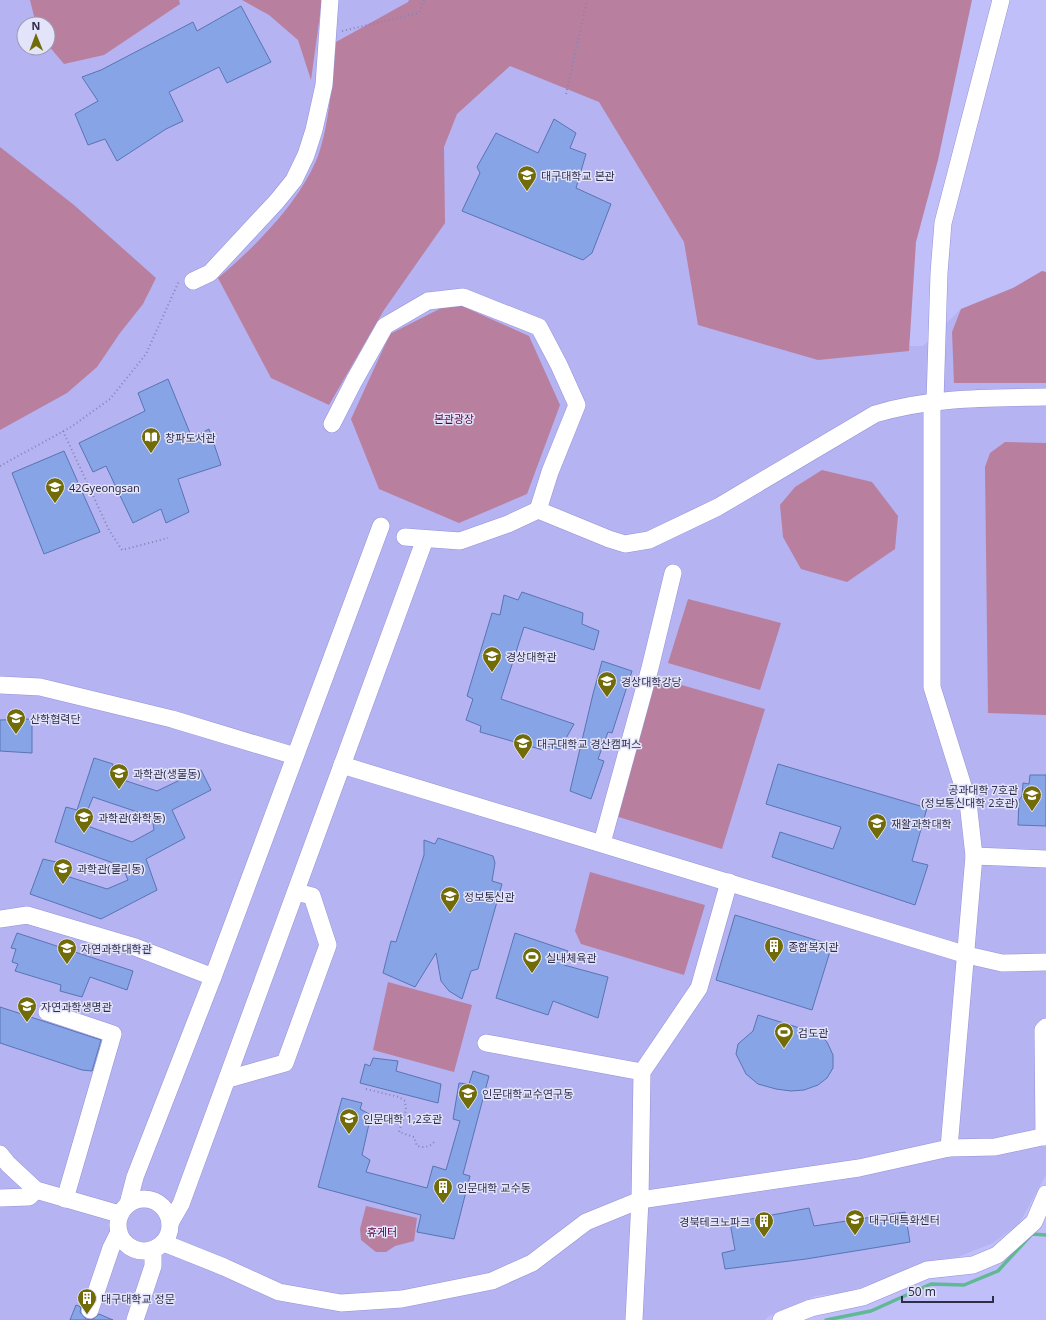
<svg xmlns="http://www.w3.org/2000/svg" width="1046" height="1320" font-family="'Noto Sans','Noto Sans KR',sans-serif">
<rect width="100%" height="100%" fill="#c0bff9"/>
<path fill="#b5b3f2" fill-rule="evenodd" d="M 0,0 L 785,0 L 830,346 L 923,346 L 961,309 L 1013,288 L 1042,271 L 1046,272 L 1046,1175 L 1019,1224 L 993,1243 L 958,1257 L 928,1262 L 872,1284 L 845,1292 L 816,1296 L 769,1316 L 765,1320 L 0,1320 ZM 24,24 L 48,24 L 48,48 L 24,48 Z"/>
<g fill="#b97f9f">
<polygon points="30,0 179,0 180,4 104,55 64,64 48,45 48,24 36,24"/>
<polygon points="242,0 322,0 311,80 298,40 269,15"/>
<path d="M 409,0 L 972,0 L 938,160 L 916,242 L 909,351 L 818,360 L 698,325 L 684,242 L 599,102 L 510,66 L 457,114 L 444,147 L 445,223 L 384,310 L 329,405 L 271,378 L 218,278 C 255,247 300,202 318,156 C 330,123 332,77 336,42 L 408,2 Z"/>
<polygon points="0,147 74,205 156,278 143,304 120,333 97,367 67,393 0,430"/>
<polygon points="1042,271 1046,272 1046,383 954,383 952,332 961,309 1013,288"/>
<polygon points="453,302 529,336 560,405 527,494 459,523 379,489 351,419 390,334"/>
<polygon points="1005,442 1046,443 1046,715 988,713 985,467 990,453"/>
<polygon points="822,470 872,482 898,516 895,549 847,582 801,569 783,537 780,505 795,487"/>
<polygon points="688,599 781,623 760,690 668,663"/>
<polygon points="647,675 765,709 722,849 609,814"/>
<polygon points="590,872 705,905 684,975 581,944 575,931"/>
<polygon points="388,982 472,1005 454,1072 373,1050"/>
<polygon points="366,1206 417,1218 414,1241 395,1246 386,1252 376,1252 361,1240 360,1229"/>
</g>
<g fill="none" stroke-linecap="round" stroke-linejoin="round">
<polyline stroke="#61b895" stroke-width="3.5" points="826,1320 871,1311 931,1284 964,1285 998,1271 1032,1234 1046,1235"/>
</g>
<g fill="#87a4e6" stroke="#5974b2" fill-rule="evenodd">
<polygon points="241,6 271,62 227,83 219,67 169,92 183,121 166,129 117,161 105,139 88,145 75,114 98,101 82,77 101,70 193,22 197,31"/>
<polygon points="554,119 576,133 570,148 586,154 576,188 611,204 592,253 583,260 462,211 480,173 477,167 496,133 538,153"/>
<polygon points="168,379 192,438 209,429 221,465 178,479 189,512 166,523 161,509 133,523 106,466 93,472 79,443 145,411 138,393"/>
<polygon points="64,451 100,532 44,554 12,473"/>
<polygon points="522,592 583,613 582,624 599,631 594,650 524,627 501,699 574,724 560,749 546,746 543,750 480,732 481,726 466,720 473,699 467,696 492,613 500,615 504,595 518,600"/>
<polygon points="602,661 632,671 612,733 608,732 598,759 604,761 591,799 570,791 593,694"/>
<polygon points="32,719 32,753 0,751 0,720"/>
<path d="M 94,758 L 113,764 L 111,776 L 157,791 L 201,770 L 211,790 L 172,810 L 185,838 L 146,859 L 157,890 L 101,919 L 30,894 L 43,859 L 60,863 L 57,873 L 107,889 L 128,880 L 125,873 L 127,868 L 55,842 L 66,807 L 77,810 ZM 93,797 L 152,817 L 154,830 L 132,842 L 82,824 Z"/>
<polygon points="778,764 927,808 912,861 928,865 915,905 772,857 780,832 833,849 841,827 766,804"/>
<polygon points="1030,775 1046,775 1046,826 1018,825 1019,800 1022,796 1023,783 1029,784"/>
<polygon points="438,838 493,856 495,863 492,881 502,884 478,969 471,971 462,999 449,991 441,981 436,953 415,987 383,973 391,941 396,942 424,855 424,840 435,844"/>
<polygon points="735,915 832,945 812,1010 716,980"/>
<polygon points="17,933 133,971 127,990 90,977 82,997 60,991 61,985 15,971 18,964 12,962 16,949 11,948"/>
<polygon points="515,933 568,951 564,965 608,977 598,1018 553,1001 548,1015 496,998"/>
<polygon points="0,1007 101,1040 92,1071 82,1070 0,1043"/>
<polygon points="758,1015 819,1034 827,1042 833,1055 833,1068 827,1078 818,1085 804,1090 791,1091 776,1089 758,1084 746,1074 736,1054 738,1044 753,1031"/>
<polygon points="373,1058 398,1061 396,1071 441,1084 438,1103 360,1083 365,1064 370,1066"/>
<polygon points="473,1071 489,1076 463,1174 470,1176 454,1239 417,1232 421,1215 318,1187 342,1098 362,1103 360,1109 371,1115 362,1155 370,1160 366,1172 427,1188 433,1166 446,1170 460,1121 453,1119 459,1083 469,1084"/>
<polygon points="809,1208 814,1226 905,1212 910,1242 806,1259 725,1269 722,1253 735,1250 730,1223"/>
<polygon points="76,1305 81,1307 80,1312 86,1319 92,1320 99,1314 113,1320 70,1320"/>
</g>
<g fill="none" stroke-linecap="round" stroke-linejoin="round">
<defs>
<g id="minor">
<polyline points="193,281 210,273 277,201 294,180 306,155 314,130 324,85 330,0"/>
<polyline points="935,401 939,273 943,223 1001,0"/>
<polyline points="332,424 354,381 385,326 428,301 463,297 539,327 559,365 577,405 550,472 538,510"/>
<path d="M 405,537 L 460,541 L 508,524 L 538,510 L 609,539 L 625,544 L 649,540 L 718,507 L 875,414 C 930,397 989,398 1046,397"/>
<polyline points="0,685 40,687 172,719 295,756"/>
<polyline points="342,765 967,955 1002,963 1046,962"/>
<polyline points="602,843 650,668 673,573"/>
<polyline points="974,856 1046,859"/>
<polyline points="0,919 27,915 135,947 213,977"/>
<polyline points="47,1012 113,1034 65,1199"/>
<polyline points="486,1043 642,1072"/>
<polyline points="228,1079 285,1063 328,945 312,896 296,892"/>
<polyline points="1044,1137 1043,1030 1046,1027"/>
<polyline points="949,1148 995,1147 1046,1136"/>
<polyline points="0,1154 8,1164 36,1190 119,1214"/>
<polyline points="0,1198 29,1197 36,1190"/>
<circle cx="144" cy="1225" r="26"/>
<polyline points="128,1204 135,1177 213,977 381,526"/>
<polyline points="170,1223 181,1204 425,539"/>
<polyline points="164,1243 224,1267 279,1292 341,1303 402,1299 492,1281 532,1263 586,1222 640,1200 859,1168 949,1148 974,856 968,802 932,687 932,401"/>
<polyline points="90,1310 111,1248 118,1234"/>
<polyline points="135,1320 153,1266 153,1250"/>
<polyline points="634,1320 640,1200 642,1072 699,988 729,882"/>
<polyline points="781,1320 811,1308 863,1297 927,1270 973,1265 997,1255 1034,1222 1046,1194"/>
</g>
</defs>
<use href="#minor" stroke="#9592d8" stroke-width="18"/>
<g stroke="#8684b3" stroke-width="2" stroke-dasharray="1 3" stroke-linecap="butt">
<polyline points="342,31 419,13 424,0"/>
<polyline points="566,94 587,0"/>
<polyline points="63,431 109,530 122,550 168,538"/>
<polyline points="0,466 71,427 110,399 146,354 179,281"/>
<path d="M 366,1089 L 399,1097 L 405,1101 L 406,1110 L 399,1132 L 414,1137 L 417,1146 C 424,1148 432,1147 435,1140"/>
</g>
<use href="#minor" stroke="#fff" stroke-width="17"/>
</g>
<defs>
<symbol id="university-pin" viewBox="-11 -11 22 30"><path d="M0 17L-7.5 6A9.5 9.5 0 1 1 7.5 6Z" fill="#726c08" stroke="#e3e4fa"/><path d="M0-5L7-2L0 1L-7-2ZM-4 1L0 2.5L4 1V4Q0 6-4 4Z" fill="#fff"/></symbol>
<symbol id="library-pin" viewBox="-11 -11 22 30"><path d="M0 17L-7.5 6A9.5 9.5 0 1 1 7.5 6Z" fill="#726c08" stroke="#e3e4fa"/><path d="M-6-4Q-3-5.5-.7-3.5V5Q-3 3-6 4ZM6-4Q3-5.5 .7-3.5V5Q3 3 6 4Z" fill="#fff"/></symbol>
<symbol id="building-pin" viewBox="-11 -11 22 30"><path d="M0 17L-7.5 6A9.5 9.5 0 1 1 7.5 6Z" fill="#726c08" stroke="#e3e4fa"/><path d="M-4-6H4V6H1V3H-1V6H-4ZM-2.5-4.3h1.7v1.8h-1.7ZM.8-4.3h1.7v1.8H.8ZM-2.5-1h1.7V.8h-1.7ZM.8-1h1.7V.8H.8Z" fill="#fff"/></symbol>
<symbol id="stadium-pin" viewBox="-11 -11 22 30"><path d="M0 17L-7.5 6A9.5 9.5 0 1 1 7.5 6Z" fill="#726c08" stroke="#e3e4fa"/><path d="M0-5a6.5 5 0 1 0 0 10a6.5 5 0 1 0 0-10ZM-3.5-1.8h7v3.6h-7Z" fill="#fff"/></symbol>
</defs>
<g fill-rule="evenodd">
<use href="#university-pin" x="516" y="164" width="22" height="30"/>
<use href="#library-pin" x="140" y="426" width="22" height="30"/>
<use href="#university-pin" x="44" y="476" width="22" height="30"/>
<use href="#university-pin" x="481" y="645" width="22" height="30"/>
<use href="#university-pin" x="596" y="670" width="22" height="30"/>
<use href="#university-pin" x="5" y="707" width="22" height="30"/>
<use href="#university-pin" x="512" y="732" width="22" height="30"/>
<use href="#university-pin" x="108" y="762" width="22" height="30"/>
<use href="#university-pin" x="1021" y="784" width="22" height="30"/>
<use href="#university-pin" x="73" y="806" width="22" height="30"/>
<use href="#university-pin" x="866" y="812" width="22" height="30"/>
<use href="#university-pin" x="52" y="857" width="22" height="30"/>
<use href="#university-pin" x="439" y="885" width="22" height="30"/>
<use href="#building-pin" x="763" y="935" width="22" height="30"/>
<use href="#university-pin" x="56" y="937" width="22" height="30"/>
<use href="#stadium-pin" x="521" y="946" width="22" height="30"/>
<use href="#university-pin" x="16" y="995" width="22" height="30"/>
<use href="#stadium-pin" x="773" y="1021" width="22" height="30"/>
<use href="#university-pin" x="457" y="1082" width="22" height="30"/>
<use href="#university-pin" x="338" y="1107" width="22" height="30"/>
<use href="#building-pin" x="432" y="1176" width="22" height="30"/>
<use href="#university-pin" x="844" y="1208" width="22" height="30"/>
<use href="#building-pin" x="753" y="1210" width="22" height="30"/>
<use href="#building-pin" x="76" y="1287" width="22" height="30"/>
</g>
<g text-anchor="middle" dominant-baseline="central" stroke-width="3" stroke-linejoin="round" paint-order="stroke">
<g font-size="11" fill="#2f2d4a" stroke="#e3e4fa" text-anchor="start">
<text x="541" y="175">대구대학교 본관</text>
<text x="165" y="437">창파도서관</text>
<text x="69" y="487">42Gyeongsan</text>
<text x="506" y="656">경상대학관</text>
<text x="621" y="681">경상대학강당</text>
<text x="30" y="718">산학협력단</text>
<text x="537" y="743">대구대학교 경산캠퍼스</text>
<text x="133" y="773">과학관(생물동)</text>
<text x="1018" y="789" text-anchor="end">공과대학 7호관<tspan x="1018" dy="13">(정보통신대학 2호관)</tspan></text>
<text x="98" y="817">과학관(화학동)</text>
<text x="891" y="823">재활과학대학</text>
<text x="77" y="868">과학관(물리동)</text>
<text x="464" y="896">정보통신관</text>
<text x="788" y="946">종합복지관</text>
<text x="81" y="948">자연과학대학관</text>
<text x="546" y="957">실내체육관</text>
<text x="41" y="1006">자연과학생명관</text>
<text x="798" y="1032">검도관</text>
<text x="482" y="1093">인문대학교수연구동</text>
<text x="363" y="1118">인문대학 1,2호관</text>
<text x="457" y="1187">인문대학 교수동</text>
<text x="869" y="1219">대구대특화센터</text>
<text x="750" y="1221" text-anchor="end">경북테크노파크</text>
<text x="101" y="1298">대구대학교 정문</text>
</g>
<g font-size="11" fill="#59013e" stroke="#e3e4fa">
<text x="454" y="418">본관광장</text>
<text x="382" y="1231">휴게터</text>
</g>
</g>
<g transform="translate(36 36) rotate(359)"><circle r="19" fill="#e3e4fa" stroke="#9b9bb4"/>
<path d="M0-3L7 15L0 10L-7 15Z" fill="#726c08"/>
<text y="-6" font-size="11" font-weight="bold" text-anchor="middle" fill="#2f2d4a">N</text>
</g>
<path d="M902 1296v6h91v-6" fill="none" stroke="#2f2d4a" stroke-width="2"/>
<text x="908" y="1296" font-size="12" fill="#2f2d4a" stroke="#e3e4fa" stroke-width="3" paint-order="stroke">50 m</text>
</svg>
